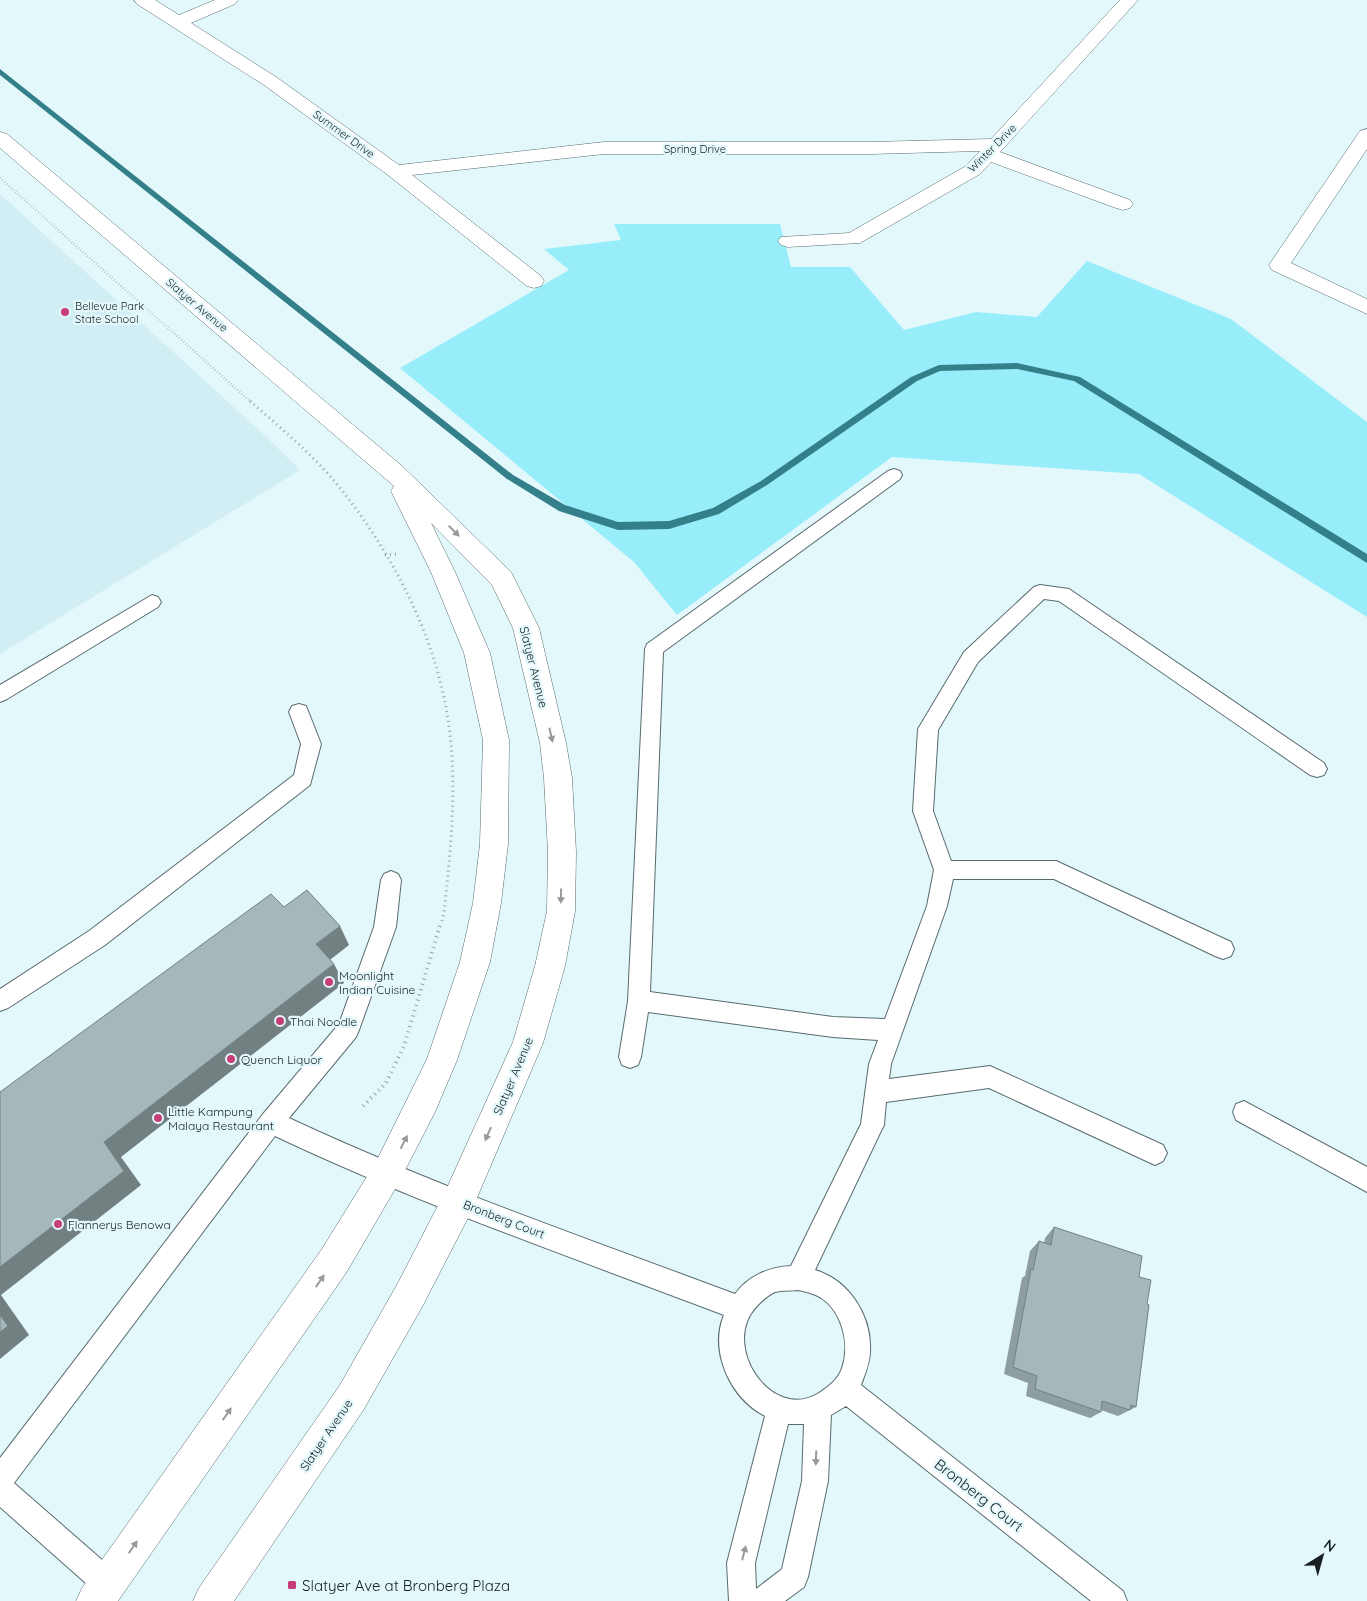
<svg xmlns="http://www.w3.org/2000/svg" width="1367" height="1601" font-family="Quicksand,sans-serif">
<rect width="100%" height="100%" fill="#e3f8fb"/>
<polygon fill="#d0eef3" points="0,194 259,430 300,470 0,654"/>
<polygon fill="#98edfb" points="614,224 780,224 791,267 850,267 904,330 976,312 1037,317 1087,261 1231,319 1367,422 1367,617 1139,474 892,457 677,615 634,562 400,368 569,270 544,249 621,240"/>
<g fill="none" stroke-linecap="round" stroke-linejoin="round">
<polygon fill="#34808a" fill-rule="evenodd" points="0,69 513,475 565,505 618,522 669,521 713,508 761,481 911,377 939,365 1017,363 1080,377 1367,554 1367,563 1074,381 1017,369 940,371 917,381 767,485 719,514 669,529 618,530 559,511 507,479 0,75"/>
<defs>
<g id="lane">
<path d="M 894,469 L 900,471 L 902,475 L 900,479 L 663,652 L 650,992 L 833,1017 L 885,1019 L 927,906 L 934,870 L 913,811 L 918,729 L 964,652 L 1034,587 L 1040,585 L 1069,589 L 1324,763 L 1327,769 L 1324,775 L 1317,777 L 1310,775 L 1059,601 L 1044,599 L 978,662 L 938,730 L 933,811 L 951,861 L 1056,861 L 1231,942 L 1234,949 L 1231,956 L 1223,959 L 1215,956 L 1054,879 L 953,879 L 947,906 L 891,1064 L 889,1079 L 990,1066 L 1163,1145 L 1167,1153 L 1163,1161 L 1155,1165 L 989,1088 L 886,1102 L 884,1125 L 880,1133 L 815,1270 C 849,1280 872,1316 870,1351 C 870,1363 865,1374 861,1385 L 1123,1591 L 1127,1601 L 1091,1601 L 846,1406 L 831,1415 L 828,1481 L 808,1577 L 804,1587 L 785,1601 L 729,1601 L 727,1563 L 765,1416 C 730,1398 709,1351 724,1315 C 574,1258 421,1205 275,1136 L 14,1483 L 117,1573 L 121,1583 L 117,1593 L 107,1597 L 97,1593 L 0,1507 L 0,1458 L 263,1114 L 339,1024 L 374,927 L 381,880 L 384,874 L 391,871 L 398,874 L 401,880 L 396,927 L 359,1030 L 356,1037 L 289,1118 C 434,1186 586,1238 735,1294 C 748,1276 769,1267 791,1266 L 861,1124 L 869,1064 L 878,1040 L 833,1037 L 648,1012 L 641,1057 L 638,1065 L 630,1068 L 622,1065 L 619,1057 L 628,1001 L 645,649 L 647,644 L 888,471 ZM 798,1290 C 803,1291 808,1292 813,1294 C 841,1304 851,1343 842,1368 C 838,1380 828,1387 819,1393 C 772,1423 719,1345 757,1306 C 762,1301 768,1295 775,1292 C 783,1290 791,1291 798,1290 ZM 788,1424 L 804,1424 L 802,1481 L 782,1569 L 756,1589 L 755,1563 Z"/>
<polygon points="152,595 158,597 161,602 158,607 7,699 0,702 0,685"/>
<polygon points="299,704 306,706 321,744 310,785 105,945 8,1008 0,1011 0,989 89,931 294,775 301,744 289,712 292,706"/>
<polygon points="1244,1101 1367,1167 1367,1192 1236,1120 1233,1112 1236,1104"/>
</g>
<g id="street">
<polygon points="134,0 155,0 179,15 215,0 238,0 235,4 191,23 276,77 399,165 604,142 870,142 991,139 1120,0 1138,0 1000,152 1130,200 1133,204 1130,208 1123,210 1116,208 991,162 980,174 860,243 788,247 781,245 778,241 781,237 849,233 966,166 980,151 870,154 604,154 412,175 541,276 544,281 541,286 534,288 527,286 388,175 264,85 137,4"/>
<polygon points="1367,129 1367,149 1291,263 1367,299 1367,314 1272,270 1269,265 1360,131"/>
</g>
<polygon id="secondary" points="0,132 7,134 402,466 511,572 539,628 566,743 572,778 576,852 575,911 565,966 543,1043 470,1214 422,1307 364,1409 234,1601 193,1601 199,1588 340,1385 398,1283 446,1190 513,1042 535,966 547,911 548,852 544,778 540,743 513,628 492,585 431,523 455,572 490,653 509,740 508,844 501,903 490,962 457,1060 435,1112 398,1184 346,1273 118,1601 76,1601 82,1588 322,1249 376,1162 427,1059 460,962 473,903 480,844 483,740 464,653 431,572 391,491 394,486 0,148"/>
</defs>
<use href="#lane" stroke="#596b6e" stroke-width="2"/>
<use href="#street" stroke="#596b6e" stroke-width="1"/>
<use href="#secondary" stroke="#596b6e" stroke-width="1"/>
<polyline stroke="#93a3a5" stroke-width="2.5" stroke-dasharray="0.5 2.5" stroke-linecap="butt" points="0,178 251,402"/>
<g stroke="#93a3a5" stroke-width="3" stroke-dasharray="1 4" stroke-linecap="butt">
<path d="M 250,401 C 283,430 317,458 344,493 C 400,565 443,652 451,744 C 456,800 450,857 444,913 L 441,924"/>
<polyline points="385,555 400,554"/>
</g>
<polyline stroke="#93a3a5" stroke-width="4" stroke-dasharray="1 4.5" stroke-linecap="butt" points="363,1106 386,1083 404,1046 441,922"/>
<use href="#lane" fill="#fff" fill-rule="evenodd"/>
<use href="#street" fill="#fff" fill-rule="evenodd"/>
<use href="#secondary" fill="#fff" fill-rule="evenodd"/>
</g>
<polygon fill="#8d9da0" points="1054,1227 1139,1277 1147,1304 1136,1407 1118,1416 1101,1410 1101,1412 1090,1418 1026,1396 1028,1383 1004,1374 1022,1278 1025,1276 1030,1251 1039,1241 1044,1243 1045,1238"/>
<g fill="#738082">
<polygon points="340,926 349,945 326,963 316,944"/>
<polygon points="334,964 344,983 121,1157 141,1185 1,1295 29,1335 0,1359 0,1267 104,1142"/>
</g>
<g fill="#a4b7ba" stroke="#738082">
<polygon points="307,890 340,926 316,944 334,964 104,1142 124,1171 0,1267 0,1092 271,894 284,907"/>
<polygon points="1054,1227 1142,1256 1139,1277 1151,1280 1147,1304 1149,1305 1136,1407 1131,1405 1130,1410 1102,1401 1101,1412 1035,1389 1037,1376 1013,1367 1031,1269 1033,1270 1039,1241 1051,1245"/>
<polygon points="0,1315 8,1326 0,1332"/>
</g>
<defs><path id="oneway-solid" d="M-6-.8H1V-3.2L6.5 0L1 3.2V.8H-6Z" transform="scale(1.25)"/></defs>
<g fill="#979a9b">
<use href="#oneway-solid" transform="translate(454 531) rotate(45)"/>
<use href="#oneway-solid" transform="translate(551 735) rotate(77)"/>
<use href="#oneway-solid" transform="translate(561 896) rotate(91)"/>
<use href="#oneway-solid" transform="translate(488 1134) rotate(114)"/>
<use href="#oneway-solid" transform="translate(404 1142) rotate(-63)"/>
<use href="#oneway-solid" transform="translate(320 1281) rotate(-55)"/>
<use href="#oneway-solid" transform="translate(227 1414) rotate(-55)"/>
<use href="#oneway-solid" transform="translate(816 1458) rotate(92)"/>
<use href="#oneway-solid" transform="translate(133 1547) rotate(-55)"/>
<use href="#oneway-solid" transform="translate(744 1553) rotate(-76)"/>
</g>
<g fill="#c73d78" stroke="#e3f8fb" stroke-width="2">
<circle cx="65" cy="312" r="5"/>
<circle cx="329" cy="982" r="5"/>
<circle cx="280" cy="1021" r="5"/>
<circle cx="231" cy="1059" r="5"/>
<circle cx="158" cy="1118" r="5"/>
<circle cx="58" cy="1224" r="5"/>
<rect x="287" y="1580" width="10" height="10" rx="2.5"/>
</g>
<g text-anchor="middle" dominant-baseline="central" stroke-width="4.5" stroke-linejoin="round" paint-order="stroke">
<g font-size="11" fill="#171f20" stroke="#e3f8fb">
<text transform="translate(344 134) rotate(36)">Summer Drive</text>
<text transform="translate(992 148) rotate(-45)">Winter Drive</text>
<text x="695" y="149">Spring Drive</text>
<text transform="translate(197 305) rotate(40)">Slatyer Avenue</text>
</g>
<g font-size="11" fill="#171f20" stroke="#e3f8fb" text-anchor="start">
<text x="75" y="306">Bellevue Park<tspan x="75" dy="13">State School</tspan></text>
</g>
<g font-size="12" fill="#171f20" stroke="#e3f8fb">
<text transform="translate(534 667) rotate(76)">Slatyer Avenue</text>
<text transform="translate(513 1076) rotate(-67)">Slatyer Avenue</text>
<text transform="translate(504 1219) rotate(21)">Bronberg Court</text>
<text transform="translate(326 1435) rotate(-56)">Slatyer Avenue</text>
</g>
<g font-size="12" fill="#171f20" stroke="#e3f8fb" text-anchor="start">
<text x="339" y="975">Moonlight<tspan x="339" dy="14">Indian Cuisine</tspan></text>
<text x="290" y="1021">Thai Noodle</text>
<text x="241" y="1059">Quench Liquor</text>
<text x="168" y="1111">Little Kampung<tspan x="168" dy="14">Malaya Restaurant</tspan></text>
<text x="68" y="1224">Flannerys Benowa</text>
</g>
<g font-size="15" fill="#171f20" stroke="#e3f8fb">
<text transform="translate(979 1495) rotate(38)">Bronberg Court</text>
</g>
<g font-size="15" fill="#171f20" stroke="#e3f8fb" text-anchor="start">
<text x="302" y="1585">Slatyer Ave at Bronberg Plaza</text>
</g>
</g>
<g transform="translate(1322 1556) rotate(37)" stroke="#e3f8fb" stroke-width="4" paint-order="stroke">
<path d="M0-4L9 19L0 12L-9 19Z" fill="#171f20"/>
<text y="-8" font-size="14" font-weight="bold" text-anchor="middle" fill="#171f20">N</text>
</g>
</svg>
